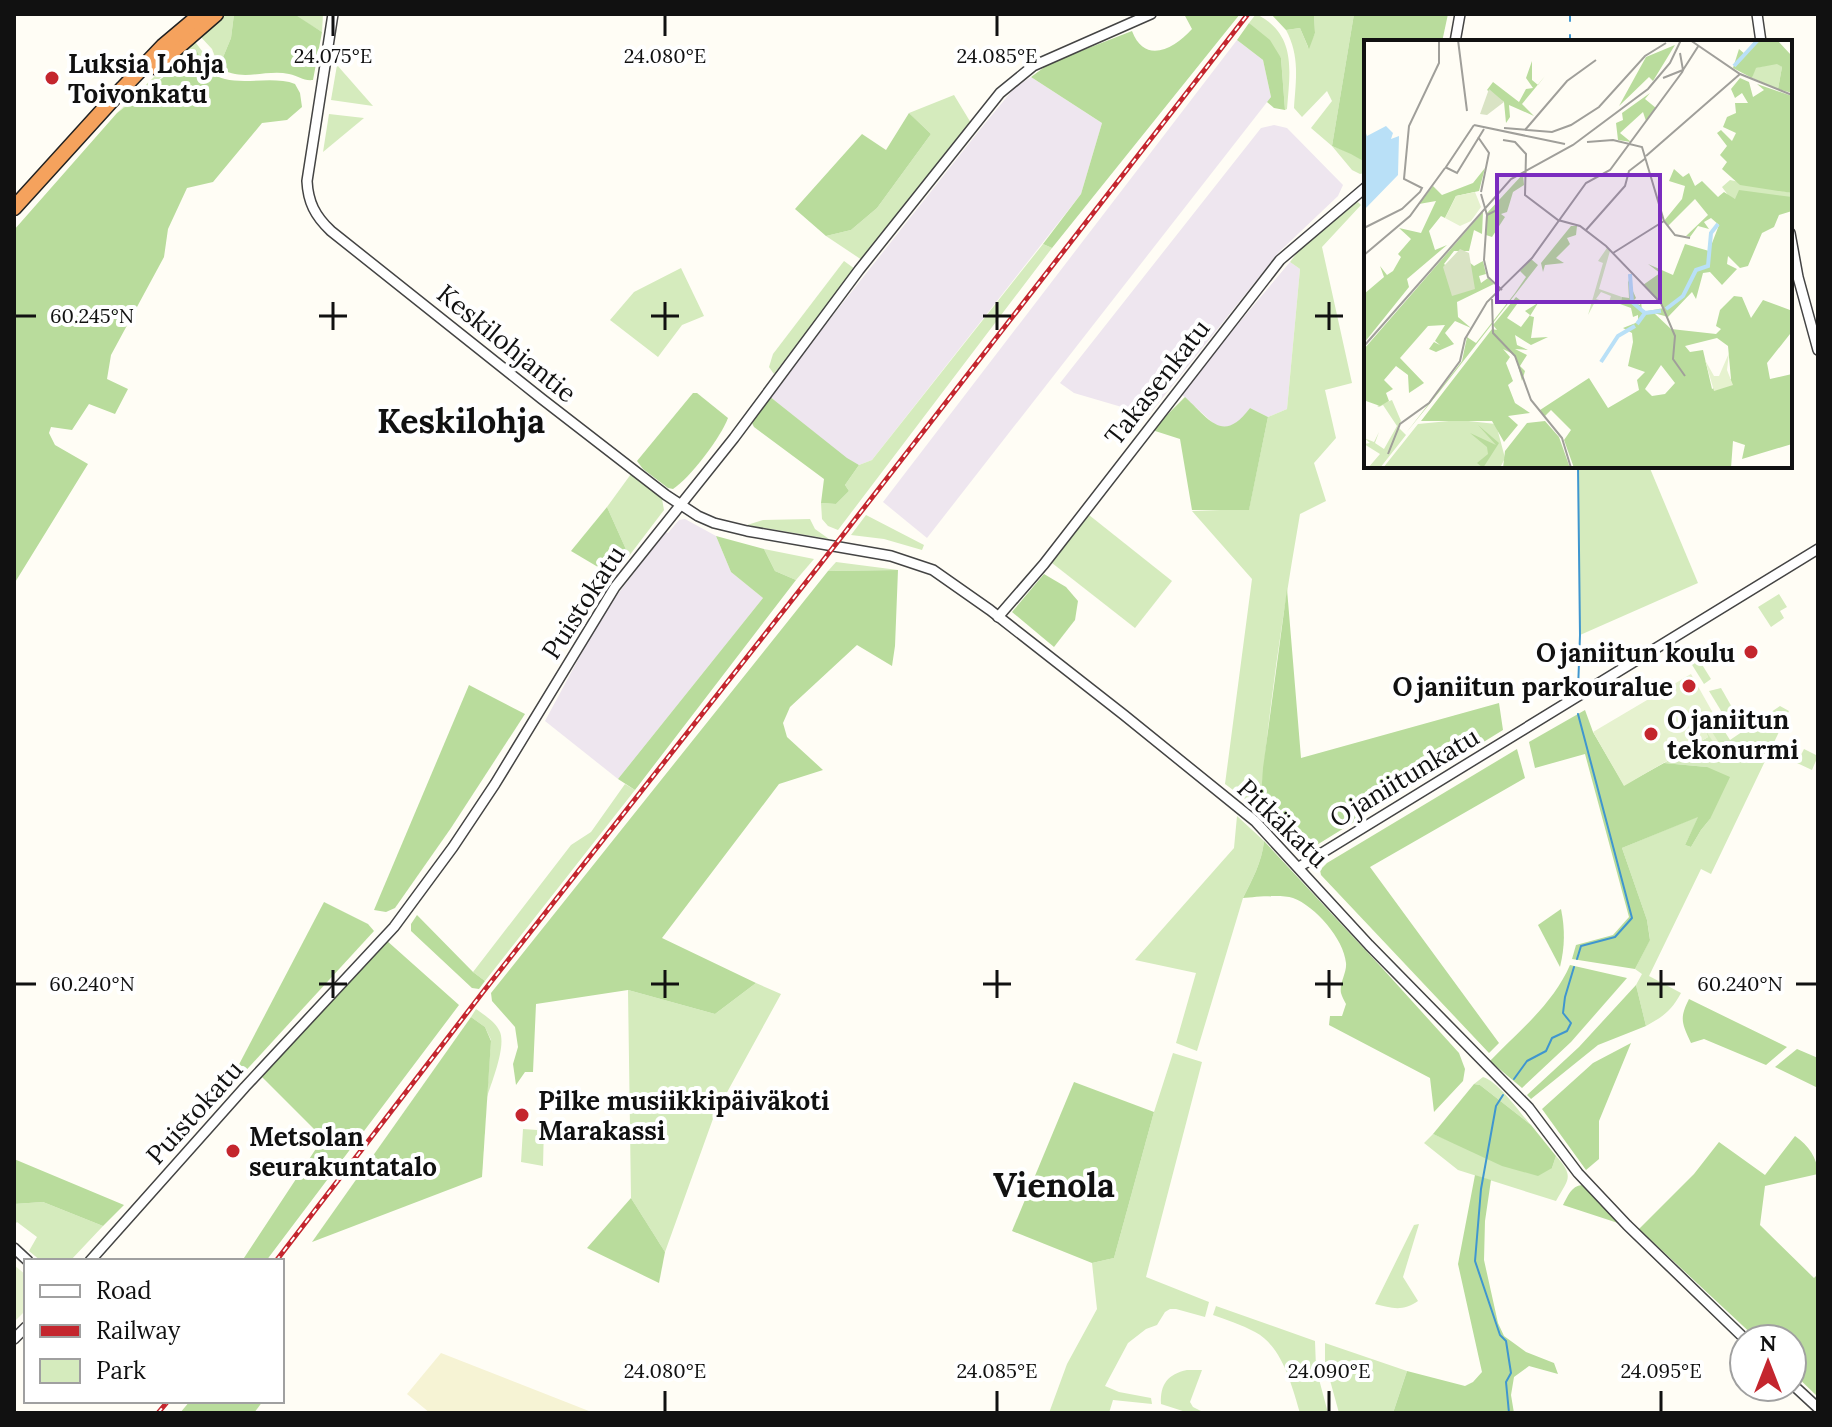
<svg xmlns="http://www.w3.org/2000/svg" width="1832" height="1427" font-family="Lora,serif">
<rect width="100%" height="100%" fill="#fffdf5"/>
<g fill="#eee6ef">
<polygon points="1237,40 1263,60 1271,97 927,538 883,502"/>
<polygon points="1031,77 1102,123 1081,194 872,460 859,465 847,459 769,396 978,132 1015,87"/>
<polygon points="1274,125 1287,128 1343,185 1338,196 1279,252 1149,415 1074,393 1060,383 1261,128"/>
<polygon points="1290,262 1300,269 1287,409 1268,417 1250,408 1239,423 1228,427 1220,427 1213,423 1180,393"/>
<polygon points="685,519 716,536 731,572 763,598 618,779 545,721 602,615 665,532 668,533 679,520"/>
</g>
<polygon fill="#f6f3d4" points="441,1353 594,1413 430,1413 407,1394"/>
<g fill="#d5ebbd">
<polygon points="222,14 234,14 231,38 219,67 212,49 199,35"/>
<polygon points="323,14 322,32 294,15 294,14"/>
<path d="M 1256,14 C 1297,34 1290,71 1287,109 L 1285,110 L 1281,58 L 1249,23 Z"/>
<path d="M 1314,14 L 1354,14 L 1332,146 L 1351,153 L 1363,161 L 1366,161 L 1364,173 L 1360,174 L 1352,170 L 1332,146 L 1311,128 L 1332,101 L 1327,91 L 1302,117 L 1294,108 C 1296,80 1300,56 1286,30 L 1300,28 L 1308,47 L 1315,33 Z"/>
<polygon points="193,39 205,55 211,72 195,50 117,113"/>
<polygon points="337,65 373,106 331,100"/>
<polygon points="954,95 971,123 862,260 826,236 851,230 877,208 931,134 909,113"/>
<polygon points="329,114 364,118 323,152"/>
<path d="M 1358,202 L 1361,205 L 1322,247 L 1352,383 L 1325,390 L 1336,438 L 1314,463 L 1326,501 L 1300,514 C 1283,612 1268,711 1260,810 L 1225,784 L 1252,579 L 1192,511 L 1249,509 L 1268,417 L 1287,409 L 1300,269 L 1290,262 L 1300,249 L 1352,204 Z"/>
<polygon points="1043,244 1052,248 838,530 828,526 822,519 821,503 836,504 849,491 845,485 859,465 872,460"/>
<polygon points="844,261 855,269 774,374 769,367 773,354"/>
<polygon points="681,268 704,316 682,325 658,357 610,320 634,292"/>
<polygon points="1578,466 1649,466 1698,583 1580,635"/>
<polygon points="631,474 662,499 664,510 629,556 607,507"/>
<polygon points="866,515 924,545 922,550 884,539 851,535"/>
<polygon points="1089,515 1172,581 1135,628 1052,563"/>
<polygon points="810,519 815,529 829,539 747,525 763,520"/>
<polygon points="764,549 814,559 796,580 775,571"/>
<polygon points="836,562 898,570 828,571"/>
<polygon points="1779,594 1787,607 1780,611 1784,618 1771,627 1758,607"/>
<polygon points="1696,655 1711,679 1704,684 1689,660"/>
<polygon points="1721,688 1733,709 1723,714 1709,691"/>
<path d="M 1780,706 L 1789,711 L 1711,874 L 1701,869 L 1649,976 L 1681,993 C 1671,1011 1664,1016 1646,1026 L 1636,985 L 1642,974 L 1635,969 L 1650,939 L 1647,920 L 1622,848 L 1699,816 L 1685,845 L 1691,847 L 1701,830 L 1710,819 L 1707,767 L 1664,763 L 1708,737 L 1699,721 L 1713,713 L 1730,740 Z"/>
<polygon points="1804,749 1818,756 1812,770 1797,763"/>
<polygon points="625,784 635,790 485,981 473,972 571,845 591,832"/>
<path d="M 1237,816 L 1264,841 C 1262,862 1252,880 1243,898 L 1197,1051 L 1176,1043 L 1196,973 L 1135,960 L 1234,848 Z"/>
<polygon points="756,983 781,994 714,1116 665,1252 631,1198 628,990 715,1014"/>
<path d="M 476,1009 C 484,1015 496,1022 500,1032 C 506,1047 492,1081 487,1097 L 491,1040 L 485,1027 L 471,1017 Z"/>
<polygon points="1173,1053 1202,1062 1146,1277 1209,1302 1205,1317 1176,1309 1170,1309 1165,1312 1157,1325 1146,1329 1128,1343 1105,1386 1119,1392 1151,1398 1152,1404 1113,1400 1109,1413 1049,1413 1067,1364 1097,1309 1092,1263 1114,1258 1154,1112"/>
<path d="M 1483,1077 C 1499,1082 1519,1112 1531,1125 L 1480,1085 L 1474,1084 Z"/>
<polygon points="538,1126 544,1126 543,1166 521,1162 523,1129 537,1130"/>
<path d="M 1433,1134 L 1452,1142 L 1552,1168 L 1556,1156 C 1575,1177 1568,1179 1556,1201 L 1458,1170 L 1424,1143 Z"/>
<polygon points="43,1202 103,1226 70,1261 41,1261 29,1251 37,1237 17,1222 14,1225 14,1204"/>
<path d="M 1419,1224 L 1403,1277 L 1418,1301 C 1403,1312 1391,1308 1375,1304 L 1414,1225 Z"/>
<path d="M 1216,1306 L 1315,1341 L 1316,1368 L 1328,1413 L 1300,1413 C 1292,1386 1282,1346 1255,1332 C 1242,1325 1227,1320 1213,1315 Z"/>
<polygon points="1325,1343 1407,1371 1393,1413 1339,1413 1325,1362"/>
<path d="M 1187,1370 L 1202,1370 L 1190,1402 L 1193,1407 L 1205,1413 L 1189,1413 L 1161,1404 C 1160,1384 1168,1374 1187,1370 Z"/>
</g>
<g fill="#b9dc9c">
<path d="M 234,14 L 294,14 L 322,32 L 313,80 C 303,81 299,76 289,74 C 265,69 240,83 219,67 L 231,38 Z"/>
<path d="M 1184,14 L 1240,14 L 1052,248 L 1043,244 L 1081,194 L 1102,123 L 1031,77 L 1050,63 L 1132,31 C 1145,65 1174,49 1192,29 Z"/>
<polygon points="1271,14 1314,14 1315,33 1309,49 1300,28 1286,30"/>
<polygon points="1354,14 1448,14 1442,42 1366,42 1366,161 1363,161 1351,154 1332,146"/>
<polygon points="1249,23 1270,40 1281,58 1285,110 1274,108 1267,102 1271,97 1263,60 1237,40"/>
<path d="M 196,50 C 200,56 204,65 210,71 C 228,90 270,74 295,84 L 300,93 L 302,107 L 287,120 L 262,123 L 213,182 L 187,188 L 168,229 L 164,257 L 111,355 L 107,379 L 128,389 L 115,414 L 89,404 L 72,430 L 51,427 L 49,433 L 55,445 L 88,464 L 14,584 L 14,368 L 16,320 L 14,314 L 14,230 L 117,113 L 170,72 Z"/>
<polygon points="909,113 931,134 877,208 851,230 826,236 795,209 862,134 886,150"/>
<path d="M 693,393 L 697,393 L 728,418 C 721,437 690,478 673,489 L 668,488 L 643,469 L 637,461 Z"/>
<polygon points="769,396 847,458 859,465 845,485 849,491 836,504 821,503 824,479 754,427 751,421"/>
<path d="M 1185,397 C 1210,420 1223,444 1250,408 L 1268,417 L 1249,510 L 1192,510 L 1180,439 L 1152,430 Z"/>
<polygon points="607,507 629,556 613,574 608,573 571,551"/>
<polygon points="716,536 764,549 775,571 796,580 635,790 618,779 763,598 731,572"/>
<polygon points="898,570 895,646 892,666 857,645 790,707 783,723 787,737 823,770 779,784 662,938 756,983 715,1014 628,990 536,1004 533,1072 525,1072 516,1085 513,1064 518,1047 515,1027 492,1001 491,993 828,571"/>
<polygon points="1044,574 1066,587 1078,601 1075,620 1054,647 1012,612"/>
<polygon points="1287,589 1301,758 1499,703 1503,730 1307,851 1260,810 1263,768"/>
<polygon points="469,685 525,714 451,828 395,908 386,912 374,910"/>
<polygon points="1585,710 1593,732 1624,785 1664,763 1707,767 1730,777 1710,819 1701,830 1691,847 1685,845 1698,817 1622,848 1647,920 1650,940 1635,969 1572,959 1576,945 1613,935 1629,917 1585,754 1535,768 1529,742"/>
<polygon points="1517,749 1525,778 1370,867 1499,1043 1489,1053 1321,875 1320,870 1327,863"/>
<path d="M 1264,841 L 1383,969 L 1459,1053 L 1465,1069 L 1463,1081 L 1434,1112 L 1430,1078 L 1329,1025 L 1330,1016 L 1342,1016 L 1346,1004 C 1344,1000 1342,997 1341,993 C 1339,983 1347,973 1346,963 C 1344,939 1315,906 1293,898 C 1281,894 1256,897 1243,898 C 1252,880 1262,862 1264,841 Z"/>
<polygon points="324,902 368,924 374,931 239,1078 234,1074"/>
<path d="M 1561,909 C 1565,929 1565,946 1560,967 L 1538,925 Z"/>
<polygon points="417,915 473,972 485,981 479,989 472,988 411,931 411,924"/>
<polygon points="386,940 459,1005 266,1261 242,1261 323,1138 262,1077"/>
<path d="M 1570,965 L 1627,978 L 1571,1042 L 1522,1088 L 1490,1061 C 1519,1031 1553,1004 1570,965 Z"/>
<polygon points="1636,985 1646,1026 1598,1045 1531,1099 1527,1095 1579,1047"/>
<path d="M 1689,999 L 1787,1047 L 1766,1065 L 1704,1039 L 1691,1043 C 1682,1023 1679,1019 1689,999 Z"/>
<polygon points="471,1017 485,1027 491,1041 482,1177 312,1242"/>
<polygon points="1631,1043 1599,1121 1599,1159 1586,1170 1542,1109 1593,1063"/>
<polygon points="1797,1049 1818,1058 1818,1088 1775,1067"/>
<polygon points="1074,1082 1154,1112 1114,1258 1092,1263 1012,1231"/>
<polygon points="1474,1084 1480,1085 1531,1125 1556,1156 1552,1168 1538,1176 1502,1166 1433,1134"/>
<path d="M 1795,1136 C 1809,1146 1817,1157 1818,1174 L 1765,1186 L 1760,1225 L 1814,1278 L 1818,1274 L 1818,1397 L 1792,1372 L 1792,1339 L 1757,1339 L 1639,1229 L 1694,1174 L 1719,1142 L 1765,1175 Z"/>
<polygon points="14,1159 124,1205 103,1226 43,1202 14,1204"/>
<polygon points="1475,1175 1491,1180 1485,1221 1484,1260 1498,1323 1504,1336 1526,1352 1554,1363 1558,1374 1529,1366 1514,1377 1511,1395 1514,1413 1393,1413 1407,1371 1465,1386 1473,1382 1482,1372 1458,1264"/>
<path d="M 1582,1185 L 1586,1188 L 1621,1224 L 1563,1205 C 1568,1196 1571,1186 1582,1185 Z"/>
<polygon points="631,1198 665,1252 659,1283 587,1248"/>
<polygon points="190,1401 263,1401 254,1413 180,1413"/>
</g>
<g fill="#e6f2cf">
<polygon points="1691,674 1713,713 1700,722 1701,724 1705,721 1721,746 1717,748 1706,731 1708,737 1624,786 1593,732"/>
<polygon points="14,1265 26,1275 26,1310 14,1322"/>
</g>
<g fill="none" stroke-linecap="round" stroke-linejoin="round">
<g stroke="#3f96cf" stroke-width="2">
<polyline points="1570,14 1570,21"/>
<polyline points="1570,35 1570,42"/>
<polyline points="1578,690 1580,635 1578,466"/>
<polyline points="1577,959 1581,946 1615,937 1632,918 1578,714"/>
<polyline points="1514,1079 1527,1061 1546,1051 1552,1038 1567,1031 1571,1023 1563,1013 1565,997 1574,967"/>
<polyline points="1503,1095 1496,1106 1481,1189 1475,1261 1500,1335 1506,1341 1511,1373 1506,1382 1509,1413"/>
</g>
<defs>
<g id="minor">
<path d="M 333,14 L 307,181 C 308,202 315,216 331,231 L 542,399 L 666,495 L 698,516 L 714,523 L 747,531 L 891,556 L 933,570 L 990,610 L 1124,715 L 1255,821 L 1369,945 L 1529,1108 L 1578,1173 L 1627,1225 L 1745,1339"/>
<polyline points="1757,14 1761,42"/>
<polyline points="1455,42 1460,14"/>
<polyline points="1790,233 1798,277 1818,350"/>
<polyline points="998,617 1044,564 1280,260 1366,187"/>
<polyline points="1299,867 1818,549"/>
<polyline points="14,1248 28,1261"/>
<polyline points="90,1261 245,1087 394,927 453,847 495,784 615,587 734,438 859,270 1000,93 1033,66 1151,14"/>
<polyline points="14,1339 26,1327"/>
<polyline points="1792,1384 1818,1408"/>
</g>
<g id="highway">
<polyline points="155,67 216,14"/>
<polyline points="14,208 123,88 163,46 201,14"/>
</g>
</defs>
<use href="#minor" stroke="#444" stroke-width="12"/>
<use href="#highway" stroke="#222" stroke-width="17"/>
<use href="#minor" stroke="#fff" stroke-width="9"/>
<use href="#highway" stroke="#f5a25d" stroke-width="14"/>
<defs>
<g id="rail">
<polyline points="276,1261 483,992 818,567 1248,14"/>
<polyline points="158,1413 168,1401"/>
</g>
</defs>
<use href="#rail" stroke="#c4262e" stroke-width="5"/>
<use href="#rail" stroke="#fff" stroke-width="2" stroke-dasharray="6" stroke-linecap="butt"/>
</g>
<path fill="none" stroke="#111" stroke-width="3" d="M 333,16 L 333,36M 665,16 L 665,36M 997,16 L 997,36M 333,302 L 333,330M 665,302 L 665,330M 997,302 L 997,330M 1329,302 L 1329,330M 16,316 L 36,316M 319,316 L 347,316M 651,316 L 679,316M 983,316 L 1011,316M 1315,316 L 1343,316M 333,970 L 333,998M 665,970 L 665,998M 997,970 L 997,998M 1329,970 L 1329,998M 1661,970 L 1661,998M 16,984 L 36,984M 319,984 L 347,984M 651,984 L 679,984M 983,984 L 1011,984M 1315,984 L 1343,984M 1647,984 L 1675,984M 1796,984 L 1816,984M 665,1391 L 665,1411M 997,1391 L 997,1411M 1329,1391 L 1329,1411M 1661,1391 L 1661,1411"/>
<g fill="#c4262e" stroke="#fff" stroke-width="3">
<circle cx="52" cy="78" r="8"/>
<circle cx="1751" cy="652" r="8"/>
<circle cx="1689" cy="686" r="8"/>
<circle cx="1651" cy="734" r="8"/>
<circle cx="522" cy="1115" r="8"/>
<circle cx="233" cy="1151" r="8"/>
</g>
<g text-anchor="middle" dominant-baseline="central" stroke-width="8" stroke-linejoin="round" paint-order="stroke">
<g font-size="26" font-weight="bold" fill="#111" stroke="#fff" text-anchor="start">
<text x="68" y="63">Luksia Lohja<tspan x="68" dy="30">Toivonkatu</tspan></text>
<text x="1735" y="652" text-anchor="end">Ojaniitun koulu</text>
<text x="1673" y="686" text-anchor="end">Ojaniitun parkouralue</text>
<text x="1667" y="719">Ojaniitun<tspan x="1667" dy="30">tekonurmi</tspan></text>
<text x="538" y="1100">Pilke musiikkipäiväkoti<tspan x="538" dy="30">Marakassi</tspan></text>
<text x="249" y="1136">Metsolan<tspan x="249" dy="30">seurakuntatalo</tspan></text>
</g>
<g font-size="26" fill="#111" stroke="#fff">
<text transform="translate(507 343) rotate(39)">Keskilohjantie</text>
<text transform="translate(1157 382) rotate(-52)">Takasenkatu</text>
<text transform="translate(583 602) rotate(-57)">Puistokatu</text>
<text transform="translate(1404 777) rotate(-31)">Ojaniitunkatu</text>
<text transform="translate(1283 823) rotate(44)">Pitkäkatu</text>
<text transform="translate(194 1112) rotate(-48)">Puistokatu</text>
</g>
<g font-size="34" font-weight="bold" fill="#111" stroke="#fff">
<text x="461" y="420">Keskilohja</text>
<text x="1054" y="1184">Vienola</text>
</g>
</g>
<g transform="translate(1364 40)">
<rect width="428" height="428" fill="#fffdf5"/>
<path d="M 413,23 L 418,27 L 414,49 L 388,38 L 391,28 ZM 366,140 L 428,153 L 428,157 L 367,159 L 358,147 ZM 243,208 L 246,211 L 235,249 L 258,257 L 256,264 L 245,262 L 247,256 L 237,252 L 232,259 L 242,262 L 232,260 L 224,275 L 239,223 L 234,221 ZM 28,360 L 37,381 L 34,387 L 42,395 L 16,428 L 4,428 L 16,414 L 0,404 L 6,403 L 0,398 L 10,402 L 15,392 L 11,403 L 20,409 L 33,386 L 19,365 L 15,367 L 13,366 ZM 95,380 L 132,384 L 141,418 L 136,428 L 19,428 L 54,384 Z" fill="#d5ebbd"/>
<path d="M 391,0 L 413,0 L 427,15 L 428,53 L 414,49 L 418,27 L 413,24 L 392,28 L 388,38 L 369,28 L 375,9 L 382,15 ZM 311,5 L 289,41 L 285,37 L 255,66 L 282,17 ZM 168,21 L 168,40 L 174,45 L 181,36 L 158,64 L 170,76 L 145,65 L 146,77 L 142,83 L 140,62 L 123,50 L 129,42 L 155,62 L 162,49 L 169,48 L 162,38 ZM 376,38 L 385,42 L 389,57 L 400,50 L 393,44 L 428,56 L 428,153 L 376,145 L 358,129 L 363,122 L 356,115 L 363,106 L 353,93 L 357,90 L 368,101 L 372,93 L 359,87 L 363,77 L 372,73 L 371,63 L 384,63 L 378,53 L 371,58 L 367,49 ZM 286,53 L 281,59 L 292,68 L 282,81 L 279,72 L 256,93 L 267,102 L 254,100 L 252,83 L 259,80 L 258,73 ZM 121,128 L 115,151 L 92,156 L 81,178 L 77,176 L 65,191 L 71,210 L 83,205 L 43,239 L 45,247 L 0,303 L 0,254 L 20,237 L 16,226 L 23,235 L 29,231 L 37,217 L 34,214 L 47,199 L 35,188 L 57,193 L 72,161 L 55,164 L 69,146 L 78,155 L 109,143 ZM 310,129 L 319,137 L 325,133 L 331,146 L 338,141 L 354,157 L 360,152 L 371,159 L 375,150 L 428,157 L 428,171 L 415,175 L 410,187 L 398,193 L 384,226 L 376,228 L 364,216 L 363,224 L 373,229 L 358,245 L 346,232 L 339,233 L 332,259 L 328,252 L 304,277 L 290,273 L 307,289 L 352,294 L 357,289 L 352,286 L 356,270 L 370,256 L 378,257 L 387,278 L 399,260 L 426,270 L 426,294 L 403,323 L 406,339 L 428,334 L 428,404 L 378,419 L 381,405 L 369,401 L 367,428 L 210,428 L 200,400 L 207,390 L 187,370 L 180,377 L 176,370 L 225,338 L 244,368 L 275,350 L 273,340 L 281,332 L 264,326 L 269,302 L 268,293 L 259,288 L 274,282 L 274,275 L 269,277 L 267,268 L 256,264 L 258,257 L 265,258 L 264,240 L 272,258 L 268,262 L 276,265 L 277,260 L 278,272 L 300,268 L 279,245 L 296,233 L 284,224 L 309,235 L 321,204 L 345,211 L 355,185 L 347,178 L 340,182 L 345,189 L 334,186 L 326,197 L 322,196 L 344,175 L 331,159 L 304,186 L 300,181 L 318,159 L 321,146 L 305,141 ZM 353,298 L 364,306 L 367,339 L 348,349 L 339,310 L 326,312 L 321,306 ZM 297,325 L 311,343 L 301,354 L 288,356 L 281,349 ZM 159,134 L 160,145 L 149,152 L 143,172 L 137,174 L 141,177 L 128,197 L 122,195 L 123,173 ZM 119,172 L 118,194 L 110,190 L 105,211 L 90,211 L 80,224 L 110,249 L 105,222 L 110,226 L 119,221 L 122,234 L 115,236 L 117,243 L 124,238 L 130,244 L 93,262 L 94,277 L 107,288 L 91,281 L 81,293 L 90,304 L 72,312 L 65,309 L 70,302 L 76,305 L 71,301 L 81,285 L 64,286 L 36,318 L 60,343 L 45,353 L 44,335 L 32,326 L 20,340 L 29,349 L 22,353 L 25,361 L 16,366 L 2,361 L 0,309 ZM 207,186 L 213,186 L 212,195 L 203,198 L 206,204 L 192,218 L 200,223 L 181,225 L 179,232 L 177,223 ZM 167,219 L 174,225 L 76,351 L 42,393 L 98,321 L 103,297 L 112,303 L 151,253 L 162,237 L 156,231 ZM 152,257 L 156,260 L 143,278 L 157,287 L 166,275 L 161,271 L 174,263 L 166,276 L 170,277 L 167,298 L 184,297 L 167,305 L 151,295 L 153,305 L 164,310 L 151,309 L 163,315 L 156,326 L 161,331 L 158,341 L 151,315 L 139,309 L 146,317 L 142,323 L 149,341 L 144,345 L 151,363 L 166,373 L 144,376 L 154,385 L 140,402 L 128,381 L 57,381 L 128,289 L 133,290 L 129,285 ZM 181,381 L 195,397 L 206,428 L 139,428 L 141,411 L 163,383 ZM 114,385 L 135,403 L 119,428 L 113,423 L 124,414 L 123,407 L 106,393 L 132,405 Z" fill="#b9dc9c" fill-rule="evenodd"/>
<path d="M 125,49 L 140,62 L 123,75 L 116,74 ZM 96,209 L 105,213 L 111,249 L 88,256 L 79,227 Z" fill="#d9e3c4"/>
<path d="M 111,152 L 117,167 L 107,181 L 96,186 L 81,178 L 92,156 ZM 365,313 L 363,330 L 369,345 L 350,351 L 341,320 L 350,336 L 355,336 Z" fill="#e6f2cf"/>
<path d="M 22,86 L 29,93 L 27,99 L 35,96 L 34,135 L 0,170 L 0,88 L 3,96 Z" fill="#b9e0f7"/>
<path fill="none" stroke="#b9e0f7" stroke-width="4" d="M 370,26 L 394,0M 266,234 L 268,262 L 281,273M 302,269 L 319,256 L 332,230 L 344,226 L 347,193 L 354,184M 273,284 L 281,273 L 297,271M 237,322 L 254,296 L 271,286"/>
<path fill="none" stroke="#a09f9a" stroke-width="2" d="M 94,0 L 103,71M 326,0 L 376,34 L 428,55M 319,30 L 335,5M 299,38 L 319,30 L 316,13M 110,85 L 201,104M 140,88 L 188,92 L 207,85 L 235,67 L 281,16 L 302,3M 161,90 L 203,41 L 232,20M 114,97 L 125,113 L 117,152M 139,100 L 151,102 L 162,114 L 161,155 L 194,180 L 216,186 L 242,206 L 297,263 L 311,296 L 309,319 L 321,336M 223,102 L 249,100 L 278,107 L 300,181 L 311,195 L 326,198M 282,116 L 376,34M 81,127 L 93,133 L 120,89M 82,127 L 110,85M 117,154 L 123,175 L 120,220 L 124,237 L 138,250M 123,175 L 133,170 L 133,156M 0,188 L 38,169 L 56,152 L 58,148 L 40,139 L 45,86 L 75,23 L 75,0M 222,190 L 261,146 L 265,131 L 282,118M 249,213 L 300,181M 0,215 L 46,176 L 81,128M 128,259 L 129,293 L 151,316 L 167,360 L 198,398 L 207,428M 0,306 L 147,139 L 209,105 L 284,49 L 306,23 L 317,0M 24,414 L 36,384 L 65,363 L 96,321 L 101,299 L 123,262 L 168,218 L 222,143 L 246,130 L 319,31"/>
<path fill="#7b2cbf" fill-opacity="0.15" stroke="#7b2cbf" stroke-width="4" d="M 133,135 L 296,135 L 296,262 L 133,262 Z"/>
<rect width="428" height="428" fill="none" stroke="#111" stroke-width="4"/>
</g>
<g font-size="20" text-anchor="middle" fill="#111" stroke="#fff" stroke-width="8" stroke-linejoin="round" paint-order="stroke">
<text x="333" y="63">24.075°E</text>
<text x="665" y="63">24.080°E</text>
<text x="997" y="63">24.085°E</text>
<text x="92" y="323">60.245°N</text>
<text x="92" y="991">60.240°N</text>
<text x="1740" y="991">60.240°N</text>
<text x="665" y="1378">24.080°E</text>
<text x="997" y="1378">24.085°E</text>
<text x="1329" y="1378">24.090°E</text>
<text x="1661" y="1378">24.095°E</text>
</g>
<rect width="1832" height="1427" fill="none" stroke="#111111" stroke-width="32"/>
<rect x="24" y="1259" width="260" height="144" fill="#ffffff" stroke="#a0a0a0" stroke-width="2"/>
<rect x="40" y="1285" width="40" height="12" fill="#ffffff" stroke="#a0a0a0" stroke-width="2"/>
<text x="96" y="1299" font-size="24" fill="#111111">Road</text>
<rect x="40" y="1325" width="40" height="12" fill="#c4262e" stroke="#a0a0a0" stroke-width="2"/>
<text x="96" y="1339" font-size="24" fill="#111111">Railway</text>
<rect x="40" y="1359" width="40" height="24" fill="#d5ebbd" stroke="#a0a0a0" stroke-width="2"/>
<text x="96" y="1379" font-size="24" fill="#111111">Park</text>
<g transform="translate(1768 1363)"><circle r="38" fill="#ffffff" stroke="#a0a0a0" stroke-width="2"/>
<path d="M0-6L14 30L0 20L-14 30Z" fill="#c4262e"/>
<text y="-12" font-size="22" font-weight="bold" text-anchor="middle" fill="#111111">N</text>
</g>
</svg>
